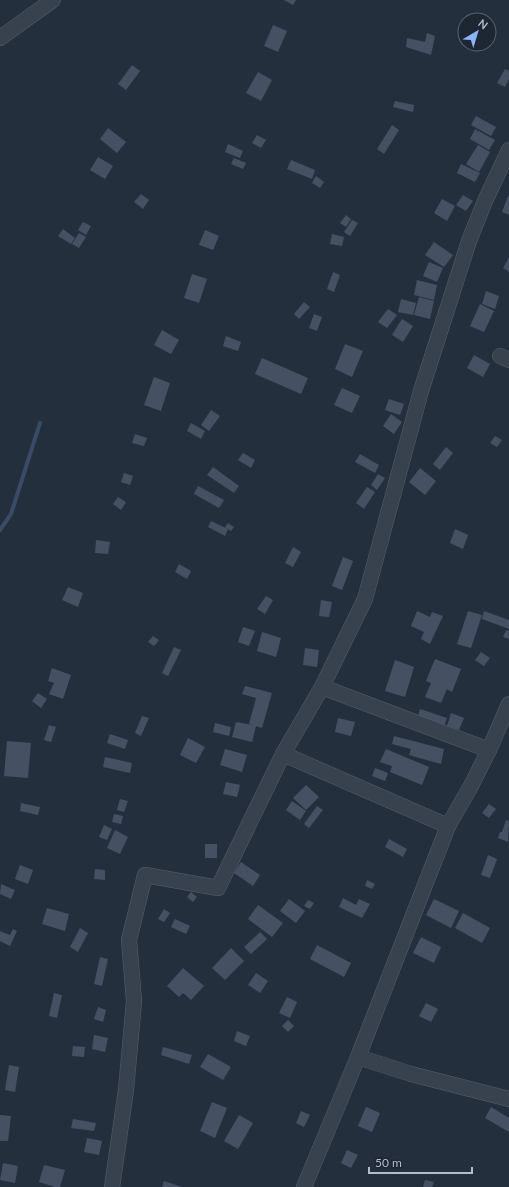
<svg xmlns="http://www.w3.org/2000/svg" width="509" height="1187" font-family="Lato,sans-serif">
<rect width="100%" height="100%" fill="#242f3e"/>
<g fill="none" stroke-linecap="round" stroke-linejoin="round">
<polyline stroke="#394c67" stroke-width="4" points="0,530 11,514 40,423"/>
</g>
<g fill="#455162">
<polygon points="284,0 296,0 293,5"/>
<polygon points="273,25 287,31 278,52 264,46"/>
<polygon points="427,33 435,36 431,55 406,47 407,38 425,42"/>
<polygon points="132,65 140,71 126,90 118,84"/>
<polygon points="505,69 509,71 509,79 505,87 497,83"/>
<polygon points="258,72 272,80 261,101 246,93"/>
<polygon points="395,101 414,105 413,112 393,107"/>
<polygon points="476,116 496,127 491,136 471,125"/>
<polygon points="392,125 399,130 384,154 377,149"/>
<polygon points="108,128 126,142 117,153 100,139"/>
<polygon points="475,129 495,140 489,150 470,139"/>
<polygon points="257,135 266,140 261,148 252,143"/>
<polygon points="228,144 243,151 240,158 225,152"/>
<polygon points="478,145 490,152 479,172 466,164"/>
<polygon points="98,157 113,166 105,179 90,170"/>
<polygon points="234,158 246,163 243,169 231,164"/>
<polygon points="291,160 315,170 312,179 287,169"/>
<polygon points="461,164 480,173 475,182 457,173"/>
<polygon points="316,176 324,182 320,188 312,183"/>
<polygon points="141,194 149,200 143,209 134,202"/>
<polygon points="463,195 473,201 466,211 456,205"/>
<polygon points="508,196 509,196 509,215 502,212"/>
<polygon points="442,199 455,206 447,221 434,213"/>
<polygon points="346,215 351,219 346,227 340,223"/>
<polygon points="352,220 358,223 350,236 344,232"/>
<polygon points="83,222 91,226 86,235 78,230"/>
<polygon points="63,229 75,238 71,244 58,236"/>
<polygon points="205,230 219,236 213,250 199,245"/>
<polygon points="79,233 86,237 79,248 72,244"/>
<polygon points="332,234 344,237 342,246 330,244"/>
<polygon points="434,242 453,255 444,267 425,255"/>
<polygon points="509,257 509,272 503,268"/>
<polygon points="429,262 443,268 437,282 423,276"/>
<polygon points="333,272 340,275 334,292 327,289"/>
<polygon points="192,274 207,279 199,303 184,298"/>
<polygon points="417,280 437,285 434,300 414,295"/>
<polygon points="486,291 499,296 495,309 482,304"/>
<polygon points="419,297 434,301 430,319 414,315"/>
<polygon points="401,299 416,303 413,315 398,312"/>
<polygon points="304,302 310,307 299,319 294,314"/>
<polygon points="480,304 494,311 484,332 470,326"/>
<polygon points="388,309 397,315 387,328 378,322"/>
<polygon points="314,314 322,317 317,331 309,328"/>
<polygon points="402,319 413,326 403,342 392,335"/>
<polygon points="162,330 179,340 171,354 154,345"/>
<polygon points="226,336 241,342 238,351 223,346"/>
<polygon points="345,344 363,351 352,377 335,369"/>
<polygon points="474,355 490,364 483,377 467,368"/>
<polygon points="262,358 308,378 301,394 255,374"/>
<polygon points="154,377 170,383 161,411 144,405"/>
<polygon points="342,388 360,396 352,413 334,405"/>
<polygon points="389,399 404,404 400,415 385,410"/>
<polygon points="211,410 220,416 209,431 201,425"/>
<polygon points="391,414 402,422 394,434 383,426"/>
<polygon points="191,423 205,431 201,439 187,431"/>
<polygon points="135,434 147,438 144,446 132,443"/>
<polygon points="495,436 502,440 497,447 490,443"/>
<polygon points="446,447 453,453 440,470 433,464"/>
<polygon points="243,453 255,460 251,468 238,460"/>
<polygon points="360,454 379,465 375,473 355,462"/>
<polygon points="213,467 239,486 234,493 207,475"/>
<polygon points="420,468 436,481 425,495 409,482"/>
<polygon points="124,473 133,476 130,485 121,482"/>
<polygon points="378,474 385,478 377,490 371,485"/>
<polygon points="198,486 224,500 219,508 194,494"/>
<polygon points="367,487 375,492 364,509 356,503"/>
<polygon points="118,497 126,502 121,510 113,504"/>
<polygon points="211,521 228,529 225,536 208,527"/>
<polygon points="228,523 234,527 231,531 225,527"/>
<polygon points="455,529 468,535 463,549 450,543"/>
<polygon points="96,540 110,542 108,554 95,553"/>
<polygon points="293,547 301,552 293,567 285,563"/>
<polygon points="343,557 353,561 342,590 332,586"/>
<polygon points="179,564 191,571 187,579 175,572"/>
<polygon points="68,587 83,593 78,607 62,600"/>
<polygon points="266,596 273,600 265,614 257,609"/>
<polygon points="321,600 332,602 329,617 319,616"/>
<polygon points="417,611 430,617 432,612 443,616 430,644 421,639 424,632 411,626"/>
<polygon points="468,611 482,615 471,648 457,644"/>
<polygon points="484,611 509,620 509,629 482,619"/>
<polygon points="243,627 255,631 249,646 238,642"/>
<polygon points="506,630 509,631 509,639 503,637"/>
<polygon points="262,632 281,638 276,657 257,651"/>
<polygon points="153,636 159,640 154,646 148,642"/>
<polygon points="174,647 181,650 168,676 162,673"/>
<polygon points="305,648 319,650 317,667 303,665"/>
<polygon points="481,652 490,658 484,666 475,660"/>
<polygon points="435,659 461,669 452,692 447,689 441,703 425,697 431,683 426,681"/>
<polygon points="395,660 414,667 405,697 385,691"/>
<polygon points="52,668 71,675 63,699 49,694 54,683 48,681"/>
<polygon points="245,686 272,693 262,728 256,726 252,742 232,737 236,722 253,725 249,724 256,698 242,694"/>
<polygon points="38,693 47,699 41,708 32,701"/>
<polygon points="420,709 447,718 444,726 418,716"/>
<polygon points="451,713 464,718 459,730 447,726"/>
<polygon points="142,716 149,718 141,736 135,733"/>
<polygon points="338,718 355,722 351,736 335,732"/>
<polygon points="215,723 231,727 229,736 213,732"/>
<polygon points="49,725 56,727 51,742 44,740"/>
<polygon points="110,734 128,740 125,749 107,743"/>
<polygon points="394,736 444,749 441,764 409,755 411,749 392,744"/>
<polygon points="188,738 205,747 196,763 180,755"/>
<polygon points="7,741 31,743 28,778 4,776"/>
<polygon points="225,749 247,755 242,772 220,765"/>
<polygon points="386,749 429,767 422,785 390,772 392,766 380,762"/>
<polygon points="105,757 132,763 130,773 103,767"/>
<polygon points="375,768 388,773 385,781 372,776"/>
<polygon points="226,782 240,785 237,797 223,794"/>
<polygon points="306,785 319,797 306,810 293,798"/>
<polygon points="120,799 128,801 124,812 117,810"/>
<polygon points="292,801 306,811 300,820 286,810"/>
<polygon points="21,803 40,807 38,815 20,811"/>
<polygon points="489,804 496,809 489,818 482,813"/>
<polygon points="317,806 323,810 309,828 304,824"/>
<polygon points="114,814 123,816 121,824 112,822"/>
<polygon points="506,820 509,821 508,842 498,838 500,832 502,832"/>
<polygon points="104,825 112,829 107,840 99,837"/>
<polygon points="115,830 128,837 120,854 107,848"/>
<polygon points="389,839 407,849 403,857 385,847"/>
<rect x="205" y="844" width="12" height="14"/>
<polygon points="488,855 497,859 490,878 481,875"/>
<polygon points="241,862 260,875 253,886 234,873"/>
<polygon points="20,865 33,870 28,884 15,879"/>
<polygon points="95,869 105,870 105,880 94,879"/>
<polygon points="367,880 375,884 372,889 365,886"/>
<polygon points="1,884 15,890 11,899 0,894"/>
<polygon points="191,892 197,897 193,902 187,897"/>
<polygon points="343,898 356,905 359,899 370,904 362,918 339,907"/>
<polygon points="289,899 305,911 296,923 280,911"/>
<polygon points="434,899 459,911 451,928 426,915"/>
<polygon points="308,900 314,903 310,909 304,906"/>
<polygon points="258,905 283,923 272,937 248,919"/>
<polygon points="47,908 69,914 65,931 42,924"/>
<polygon points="164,909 170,913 164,922 158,919"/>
<polygon points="463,913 490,928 482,943 455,928"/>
<polygon points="175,919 190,926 186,934 171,927"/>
<polygon points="80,928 88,933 78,952 70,947"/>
<polygon points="13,929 17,931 10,946 0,941 0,931 10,935"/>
<polygon points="260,932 267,939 251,954 244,947"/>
<polygon points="421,937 441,947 434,963 413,953"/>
<polygon points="317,945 351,963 344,977 310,959"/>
<polygon points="231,948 244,961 225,980 212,968"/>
<polygon points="100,957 108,959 102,986 94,984"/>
<polygon points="183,968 204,986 191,1000 183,993 179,997 167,986"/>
<polygon points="256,973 268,981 260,993 248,985"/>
<polygon points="54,993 62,995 57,1018 49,1016"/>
<polygon points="287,997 297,1002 290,1018 279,1013"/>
<polygon points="426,1003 438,1009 431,1022 419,1016"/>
<polygon points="98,1007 106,1010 103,1022 94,1019"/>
<polygon points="288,1020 294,1026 288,1032 282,1026"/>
<polygon points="237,1031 250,1036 246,1046 234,1041"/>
<polygon points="94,1035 108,1038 105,1052 92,1049"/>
<polygon points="73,1046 85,1047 84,1057 72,1056"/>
<polygon points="163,1047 192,1055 189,1064 161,1055"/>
<polygon points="208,1054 231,1067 223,1080 200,1067"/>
<polygon points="9,1065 19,1067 15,1092 5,1090"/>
<polygon points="212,1102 227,1108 215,1138 200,1131"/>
<polygon points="366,1107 380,1113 372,1132 358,1126"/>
<polygon points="491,1107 509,1118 509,1132 485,1118"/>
<polygon points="301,1111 310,1115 304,1127 296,1123"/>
<polygon points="0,1115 11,1116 8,1141 0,1141"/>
<polygon points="239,1115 253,1123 238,1149 224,1141"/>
<polygon points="73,1119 96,1123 94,1131 71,1128"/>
<polygon points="87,1138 102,1141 99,1155 84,1152"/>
<polygon points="347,1150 358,1155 351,1168 341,1163"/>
<polygon points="3,1163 18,1166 15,1183 0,1180"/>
<polygon points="44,1165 65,1170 60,1187 55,1187 39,1182"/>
<polygon points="425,1180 434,1182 432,1187 423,1187"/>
<polygon points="164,1181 182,1187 162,1187"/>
</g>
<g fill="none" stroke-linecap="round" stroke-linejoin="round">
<defs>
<g id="street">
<polyline points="0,38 53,0"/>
<polyline points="500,356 509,360"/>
<polyline points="322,687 489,750"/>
<polyline points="283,754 448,826"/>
<polyline points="358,1057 411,1074 509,1099"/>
<polyline points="112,1187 126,1090 134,1001 129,940 145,875 218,888 283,754 322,687 365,599 421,391 469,241 485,201 509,150"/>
<polyline points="304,1187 358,1057 448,826 471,786 489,750 509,704"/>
</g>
</defs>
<use href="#street" stroke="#565f6c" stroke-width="16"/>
<use href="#street" stroke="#38414e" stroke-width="15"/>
</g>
<g transform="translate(477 32) rotate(38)"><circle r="19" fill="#1d2633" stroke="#59626f"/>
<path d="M0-3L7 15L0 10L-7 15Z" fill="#8ab4f8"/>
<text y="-6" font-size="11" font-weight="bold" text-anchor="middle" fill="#b4bcc9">N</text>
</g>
<path d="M369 1167v6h103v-6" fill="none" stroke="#b4bcc9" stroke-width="2"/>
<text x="375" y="1167" font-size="12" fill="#b4bcc9" stroke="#1d2633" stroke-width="3" paint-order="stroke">50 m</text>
</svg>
